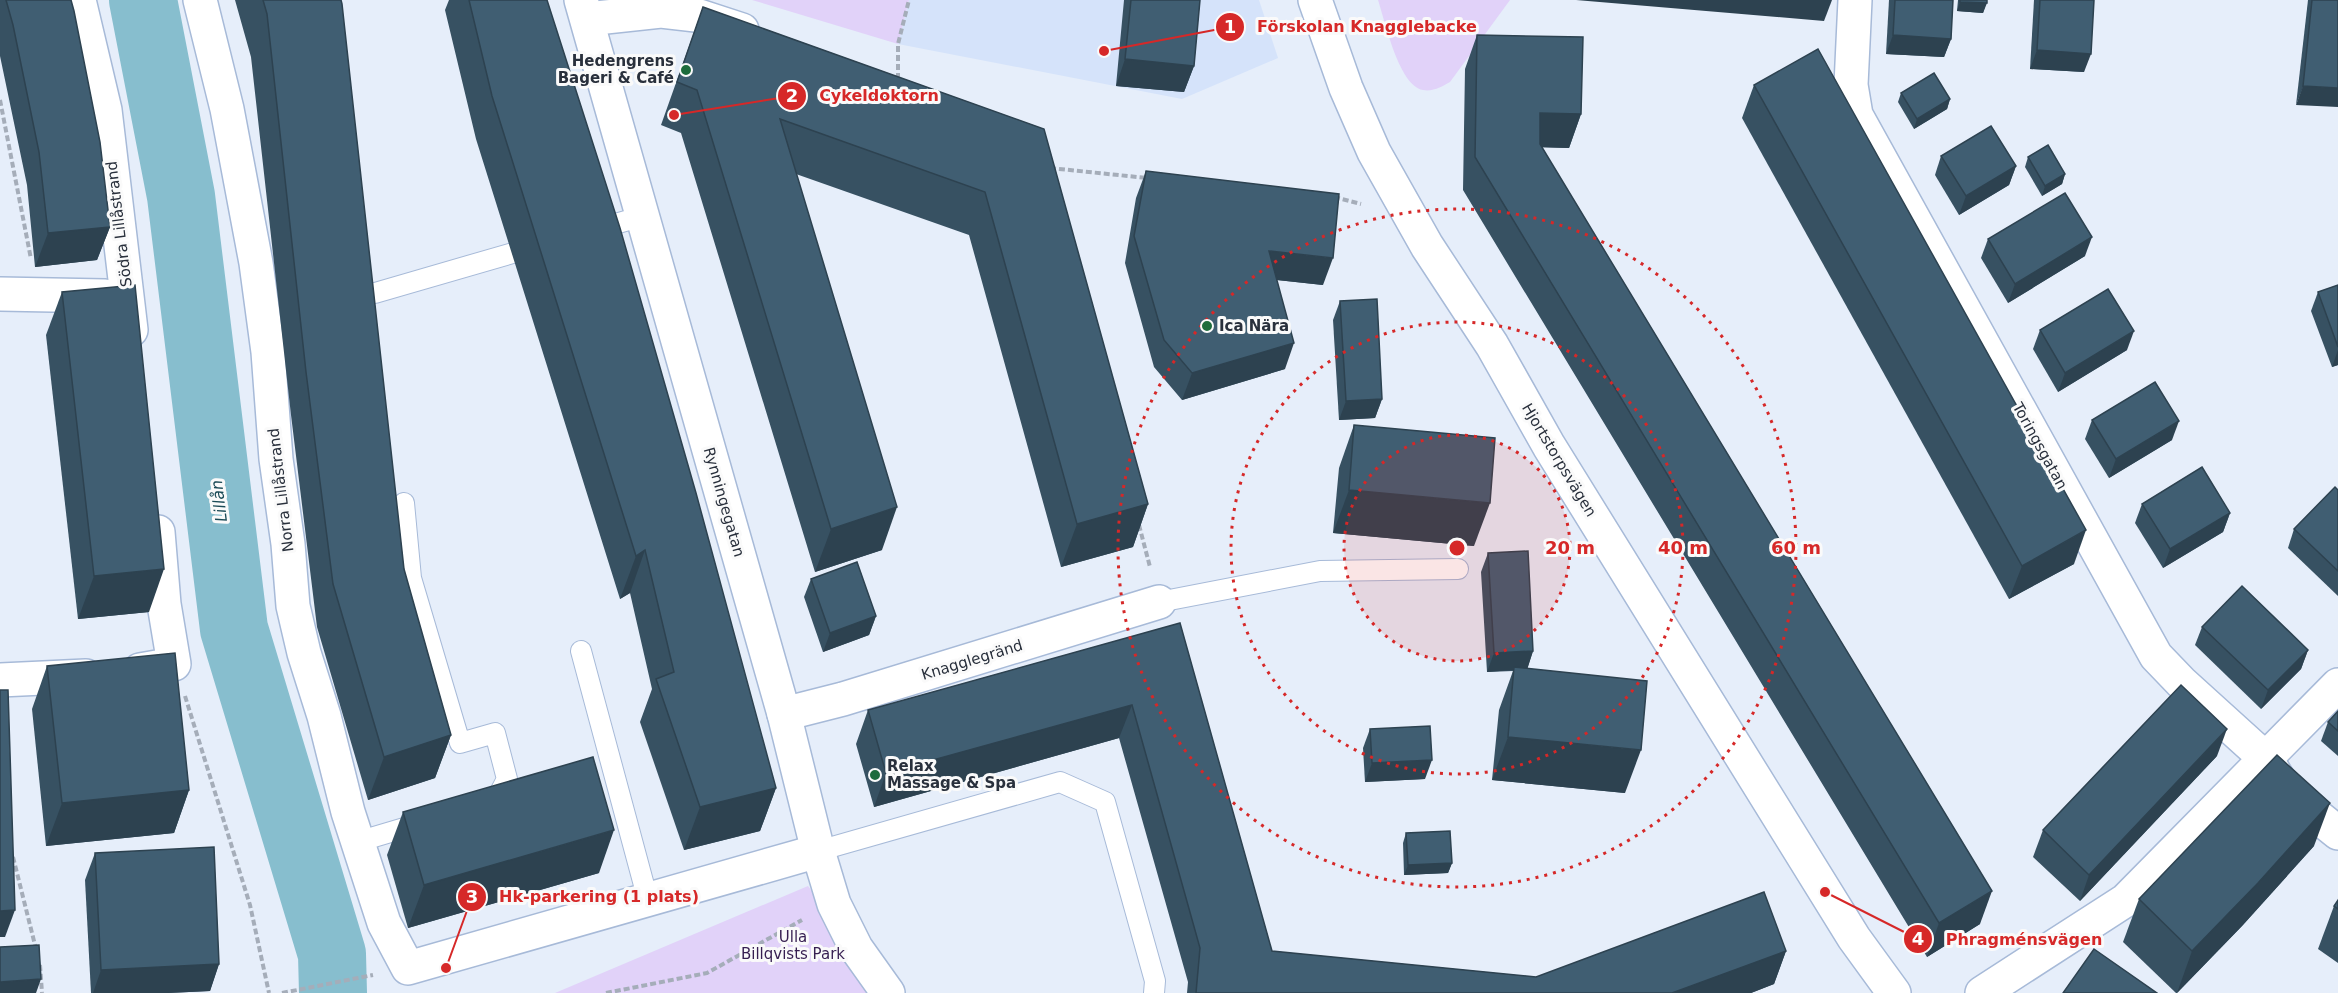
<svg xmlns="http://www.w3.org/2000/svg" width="2338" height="993" font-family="'DejaVu Sans',sans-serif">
<rect width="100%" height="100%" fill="#e6eefa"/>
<polygon fill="#d5e3fa" points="909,0 1259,0 1278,58 1182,99 898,44"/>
<g fill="#e1d2f9">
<polygon points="752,0 909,0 898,44"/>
<path d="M 1378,0 L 1510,0 L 1450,82 C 1443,86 1433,92 1423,90 C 1399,86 1385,21 1378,0 Z"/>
<polygon points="808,886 890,993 555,993"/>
</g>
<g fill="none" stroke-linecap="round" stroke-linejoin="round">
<polyline stroke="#87bece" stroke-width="68" points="143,0 181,196 234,629 332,954 333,993"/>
<defs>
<g id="service">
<polyline points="594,230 643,216"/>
<polyline points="375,293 537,246"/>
<polyline points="404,503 411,578 460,743 495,733 507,779 496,800 492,802"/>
<polyline points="1159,602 1320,571 1458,569"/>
<polyline points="581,651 648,900"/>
<polyline points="357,842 421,823"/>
<polyline points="818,851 1060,782 1105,802 1155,981 1154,993"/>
</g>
<g id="minor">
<polyline points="79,0 105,110 131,330"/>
<polyline points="200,0 227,109 256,263 268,352 276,459 288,544 293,606 304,653 324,716 348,812 384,923 408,968 818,851"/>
<polyline points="581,0 784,714 818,851 834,904 856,948 888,993"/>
<polyline points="1855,0 1851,85 1856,115 2156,656 2181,682 2266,759 2286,791 2338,833"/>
<polyline points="587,19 661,11 696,15 742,30"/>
<polyline points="0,294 105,296"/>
<polyline points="140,670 174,664 164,604 158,532"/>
<polyline points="0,680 86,676"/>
<polyline points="784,714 843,699 1159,602"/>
<polyline points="1982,993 2126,900 2338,685"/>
</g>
<polyline id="tertiary" points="1315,0 1346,88 1374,152 1427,246 1492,345 1549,446 1854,938 1894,993"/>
</defs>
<use href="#service" stroke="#a7bad8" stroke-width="22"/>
<use href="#minor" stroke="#a7bad8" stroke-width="36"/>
<use href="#tertiary" stroke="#a7bad8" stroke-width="36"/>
<g stroke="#a5adb9" stroke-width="4" stroke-dasharray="6 3" stroke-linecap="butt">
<polyline points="898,79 898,44 909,0"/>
<polyline points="0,100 31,259"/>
<polyline points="1050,168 1147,178"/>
<polyline points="1334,197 1361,204"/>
<polyline points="1139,525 1150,567"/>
<polyline points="185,696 250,905 269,993"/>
<polyline points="13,857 36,949"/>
<polyline points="40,965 42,993"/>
<polyline points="282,993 373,975"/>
<polyline points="606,993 707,973 802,920"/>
</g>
<use href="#service" stroke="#fff" stroke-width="20"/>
<use href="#minor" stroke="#fff" stroke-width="33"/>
<use href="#tertiary" stroke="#fff" stroke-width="33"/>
</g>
<g fill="#375162">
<polygon points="0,0 71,0 110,227 97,260 35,267 27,185 0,56"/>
<polygon points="235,0 341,0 404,569 451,735 435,778 368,800 317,627 291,415 251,57"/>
<polygon points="449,0 547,0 776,788 760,831 684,850 640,722 652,689 630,593 620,599 476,139 445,10"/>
<polygon points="1124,0 1200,0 1194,66 1184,92 1116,86"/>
<polygon points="1889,0 1953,0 1951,39 1944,57 1886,54"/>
<polygon points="1958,0 1987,0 1983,13 1957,11"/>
<polygon points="2034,0 2094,0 2084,72 2030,69"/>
<polygon points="2308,0 2338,0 2296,105"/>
<polygon points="703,7 1044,129 1148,504 1133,547 1061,567 969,235 796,174 882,550 815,572 681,133 661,125"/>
<polygon points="1477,35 1581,114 1569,148 1542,147 1980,924 1927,957 1463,190 1465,69"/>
<polygon points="1754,85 2074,564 2009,599 1742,118"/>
<polygon points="1901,93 1950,99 1947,109 1914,129 1898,102"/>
<polygon points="1941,156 2016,166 2009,185 1959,215 1935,175"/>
<polygon points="2028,157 2065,174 2062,184 2042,196 2025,167"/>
<polygon points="1146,171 1323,285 1277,280 1285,369 1182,400 1154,367 1125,263 1136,198"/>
<polygon points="1988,239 2085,256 2008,303 1981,258"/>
<polygon points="2338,285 2338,365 2332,367 2311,311 2318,292"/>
<polygon points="62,292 149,612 78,619 46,335"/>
<polygon points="1340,301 1382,399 1375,418 1339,420 1333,320"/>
<polygon points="2040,330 2127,350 2058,392 2033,349"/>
<polygon points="2092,420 2172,440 2109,478 2085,439"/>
<polygon points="1354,425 1474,546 1333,533 1339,468"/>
<polygon points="2338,490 2338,596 2288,548 2294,529"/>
<polygon points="2142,504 2230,513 2223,532 2163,568 2135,523"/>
<polygon points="1488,553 1533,651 1527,669 1625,793 1492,780 1499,710 1513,671 1487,672 1481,572"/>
<polygon points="811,579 876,616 869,635 823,652 804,597"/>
<polygon points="1180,623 1272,951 1536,977 1786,951 1774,984 1751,993 1187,993 1188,982 1119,738 874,807 856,744 868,710"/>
<polygon points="2202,627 2308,650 2301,669 2261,709 2195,645"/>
<polygon points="47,666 189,790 174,833 46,846 32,709"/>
<polygon points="2338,711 2338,756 2321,741 2328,722"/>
<polygon points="1370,729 1425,779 1365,782 1363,748"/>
<polygon points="2217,756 2080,901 2033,857 2043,830"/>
<polygon points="403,812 599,873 408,928 387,855"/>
<polygon points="1406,833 1452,863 1448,873 1404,875 1403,843"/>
<polygon points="2314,846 2242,926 2177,993 2176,993 2123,942 2139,899"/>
<polygon points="95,853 219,964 210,991 168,993 91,993 85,880"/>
<polygon points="2338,900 2338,963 2318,949 2334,906"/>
</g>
<g fill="#2d4250">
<polygon points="1576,0 1832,0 1824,21"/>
<polygon points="1960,2 1987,3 1983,13 1957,11"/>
<polygon points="1893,35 1951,39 1944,57 1886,54"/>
<polygon points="2037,50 2091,54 2084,72 2030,69"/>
<polygon points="1125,59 1194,66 1184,92 1116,86"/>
<polygon points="2303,86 2338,88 2338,107 2296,105"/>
<polygon points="1950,99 1947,109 1914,129 1917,119"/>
<polygon points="1540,113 1581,114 1569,148 1528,147"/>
<polygon points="2016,166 2009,185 1959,215 1966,196"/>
<polygon points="2065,174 2062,184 2042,196 2045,186"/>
<polygon points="110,227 97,260 35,267 48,233"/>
<polygon points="2092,237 2085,256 2008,303 2015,284"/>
<polygon points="1269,251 1333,258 1323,285 1259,278"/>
<polygon points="2134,331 2127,350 2058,392 2065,373"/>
<polygon points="1294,343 1285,369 1182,400 1192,373"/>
<polygon points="2338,350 2338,365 2332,367"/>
<polygon points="1382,399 1375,418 1339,420 1346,401"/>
<polygon points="2179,421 2172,440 2109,478 2116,459"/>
<polygon points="1349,490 1490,503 1474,546 1333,533"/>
<polygon points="1148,504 1133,547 1061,567 1077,524"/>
<polygon points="897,507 882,550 815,572 831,529"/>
<polygon points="2230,513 2223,532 2163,568 2170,549"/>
<polygon points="2086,530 2074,564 2009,599 2022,566"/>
<polygon points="645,550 630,593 620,599 636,556"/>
<polygon points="164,569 149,612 78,619 94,576"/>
<polygon points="876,616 869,635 823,652 830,633"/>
<polygon points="2308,650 2301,669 2261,709 2268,690"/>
<polygon points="1533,651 1527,670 1514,667 1513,670 1487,672 1494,653"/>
<polygon points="1132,705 1119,738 874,807 886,773"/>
<polygon points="2227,729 2217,756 2080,901 2089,875"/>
<polygon points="451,735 435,778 368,800 384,757"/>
<polygon points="1508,737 1641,750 1625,793 1492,780"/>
<polygon points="1432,760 1425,779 1365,782 1372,763"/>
<polygon points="776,788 760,831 684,850 700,807"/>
<polygon points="189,790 174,833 46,846 62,803"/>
<polygon points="2330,803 2314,846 2242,926 2177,993 2192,951"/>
<polygon points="614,830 599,873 408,928 424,885"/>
<polygon points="1452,863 1448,873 1404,875 1408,865"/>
<polygon points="1992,891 1980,924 1927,957 1939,923"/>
<polygon points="15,910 5,937 0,937 0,911"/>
<polygon points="1786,951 1774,984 1751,993 1672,993"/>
<polygon points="219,964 210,991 168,993 93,993 101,970"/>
<polygon points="41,979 36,993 0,993 0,982"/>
</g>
<g fill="#405e72" stroke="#2d4250" stroke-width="1.5">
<polygon points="6,0 71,0 74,11 100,142 110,227 48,233 39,152 13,25"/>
<polygon points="263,0 341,0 342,4 404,569 451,735 384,757 333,584 306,372 267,14"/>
<polygon points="469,0 547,0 620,228 696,493 776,788 700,807 656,679 674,672 645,550 636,556 492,96"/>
<polygon points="1131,0 1200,0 1194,66 1125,59"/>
<polygon points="1895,0 1953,0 1951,39 1893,35"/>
<polygon points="1960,0 1987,0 1987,3 1960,2"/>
<polygon points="2040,0 2094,0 2091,54 2037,50"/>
<polygon points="2312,0 2338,0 2338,88 2303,86"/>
<polygon points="703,7 1044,129 1148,504 1077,524 985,192 780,119 897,507 831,529 697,90 677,82"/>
<polygon points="1477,35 1583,37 1581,114 1540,113 1540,144 1992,891 1939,923 1475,157"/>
<polygon points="1818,49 2086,530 2022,566 1754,85"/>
<polygon points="1934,73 1950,99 1917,119 1901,93"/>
<polygon points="1991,126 2016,166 1966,196 1941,156"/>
<polygon points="2048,145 2065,174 2045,186 2028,157"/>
<polygon points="1146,171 1339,194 1333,258 1269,251 1294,343 1192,373 1164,340 1134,236"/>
<polygon points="2065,193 2092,237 2015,284 1988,239"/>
<polygon points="135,285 164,569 94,576 62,292"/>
<polygon points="2338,285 2338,347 2318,292"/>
<polygon points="2108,289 2134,331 2065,373 2040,330"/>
<polygon points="1377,299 1382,399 1346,401 1340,301"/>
<polygon points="2155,382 2179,421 2116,459 2092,420"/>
<polygon points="1354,425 1495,438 1490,503 1349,490"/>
<polygon points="2202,467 2230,513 2170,549 2142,504"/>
<polygon points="2335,487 2338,490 2338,571 2294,529"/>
<polygon points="1528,551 1533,651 1494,653 1488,553"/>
<polygon points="857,562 876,616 830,633 811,579"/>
<polygon points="2242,586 2308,650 2268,690 2202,627"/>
<polygon points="1180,623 1272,951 1536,977 1764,892 1786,951 1672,993 1196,993 1200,948 1132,705 886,773 868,710"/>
<polygon points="175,653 189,790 62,803 47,666"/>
<polygon points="1514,667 1647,681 1641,750 1508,737"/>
<polygon points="2181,685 2227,729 2089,875 2043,830"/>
<polygon points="0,690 8,690 15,910 0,911"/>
<polygon points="2338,711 2338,731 2328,722"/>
<polygon points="1430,726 1432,760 1372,763 1370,729"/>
<polygon points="2277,755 2330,803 2258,883 2192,951 2139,899"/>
<polygon points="593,757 614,830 424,885 403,812"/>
<polygon points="1450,831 1452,863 1408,865 1406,833"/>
<polygon points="214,847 219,964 101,970 95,853"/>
<polygon points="2338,900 2338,909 2334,906"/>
<polygon points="39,945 41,979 0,982 0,947"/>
<polygon points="2094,949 2157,993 2063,993"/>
</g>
<circle cx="1457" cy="548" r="113" fill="#d62828" fill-opacity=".12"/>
<g fill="none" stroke="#d62828" stroke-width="3" stroke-dasharray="3 6">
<circle cx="1457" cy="548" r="113"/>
<circle cx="1457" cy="548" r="226"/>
<circle cx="1457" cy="548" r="339"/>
</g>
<g fill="#1d6c3c" stroke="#fafafa" stroke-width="2">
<circle cx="686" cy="70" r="6"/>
<circle cx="1207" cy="326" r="6"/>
<circle cx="875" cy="775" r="6"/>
</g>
<g text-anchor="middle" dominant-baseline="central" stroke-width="6" stroke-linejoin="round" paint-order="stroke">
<g font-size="15" font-weight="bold" fill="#29303c" stroke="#fafafa" text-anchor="start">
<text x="674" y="61" text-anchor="end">Hedengrens<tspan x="674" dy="17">Bageri &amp; Café</tspan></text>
<text x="1219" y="326">Ica Nära</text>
<text x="887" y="766">Relax<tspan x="887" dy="17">Massage &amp; Spa</tspan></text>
</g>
<g font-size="15" fill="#29303c" stroke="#fafafa">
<text transform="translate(119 224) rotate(-97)">Södra Lillåstrand</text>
<text transform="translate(2040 446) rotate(61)">Toringsgatan</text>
<text transform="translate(1559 460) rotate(59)">Hjortstorpsvägen</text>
<text transform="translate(281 490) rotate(-97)">Norra Lillåstrand</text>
<text transform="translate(724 502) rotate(74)">Rynningegatan</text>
<text transform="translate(972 660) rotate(-17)">Knagglegränd</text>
</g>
<g font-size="15" fill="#361e51" stroke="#fafafa">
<text x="793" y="937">Ulla<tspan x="793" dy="17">Billqvists Park</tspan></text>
</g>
<g font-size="16" font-style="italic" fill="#1a4a56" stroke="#fafafa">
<text transform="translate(219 501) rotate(-97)">Lillån</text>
</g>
</g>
<circle cx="1457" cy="548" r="9" fill="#d62828" stroke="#fafafa" stroke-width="3"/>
<g font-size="18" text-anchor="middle" font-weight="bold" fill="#d62828" stroke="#fafafa" stroke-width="6" stroke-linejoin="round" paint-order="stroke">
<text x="1570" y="554">20 m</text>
<text x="1683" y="554">40 m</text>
<text x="1796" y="554">60 m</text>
</g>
<path fill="none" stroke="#d62828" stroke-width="2" d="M1104 51L1230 27M674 115L792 96M446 968L472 897M1825 892L1918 939"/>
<g fill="#d62828" stroke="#fafafa" stroke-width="2">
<circle cx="1104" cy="51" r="6"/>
<circle cx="674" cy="115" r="6"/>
<circle cx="446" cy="968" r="6"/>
<circle cx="1825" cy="892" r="6"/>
<circle cx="1230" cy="27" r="15"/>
<circle cx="792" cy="96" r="15"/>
<circle cx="472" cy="897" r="15"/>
<circle cx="1918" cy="939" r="15"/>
</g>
<g font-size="18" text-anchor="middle" font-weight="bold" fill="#fff">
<text x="1230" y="33">1</text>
<text x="792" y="102">2</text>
<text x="472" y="903">3</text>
<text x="1918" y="945">4</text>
</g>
<g font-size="16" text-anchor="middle" font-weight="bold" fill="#d62828" stroke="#fafafa" stroke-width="6" stroke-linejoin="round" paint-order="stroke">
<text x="1367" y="32">Förskolan Knagglebacke</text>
<text x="879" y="101">Cykeldoktorn</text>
<text x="599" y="902">Hk-parkering (1 plats)</text>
<text x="2024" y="945">Phragménsvägen</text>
</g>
</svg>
